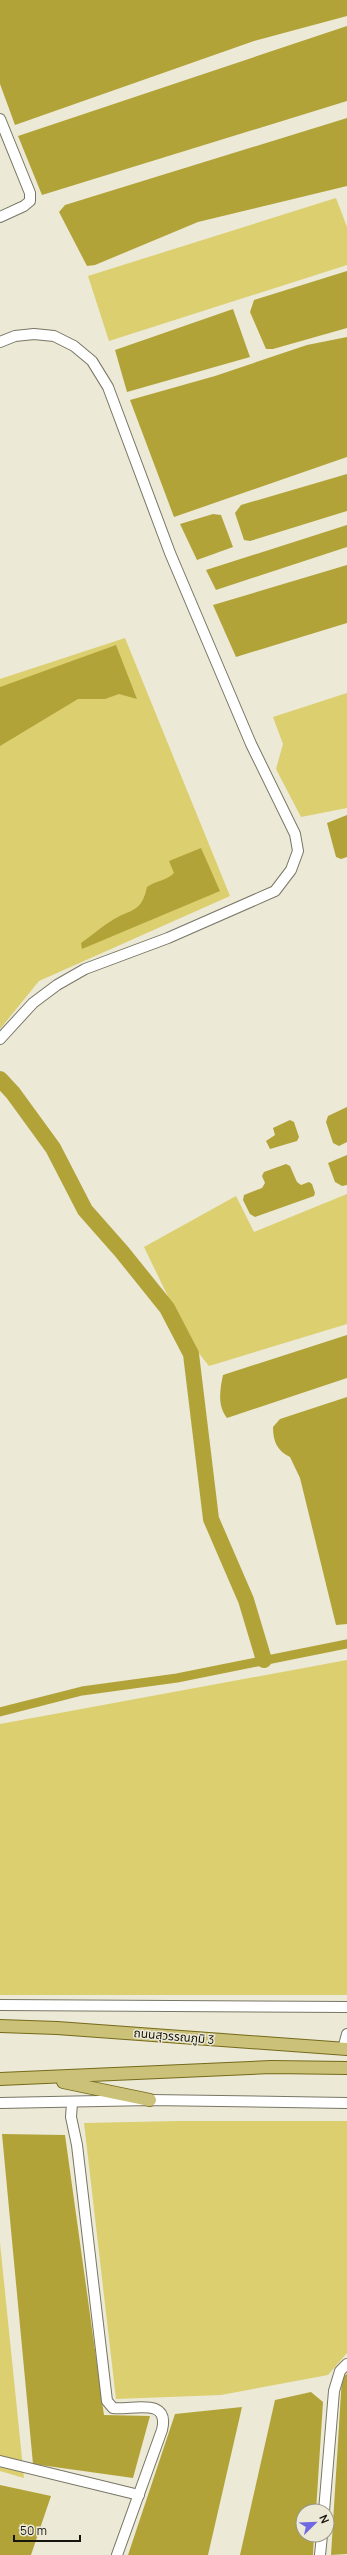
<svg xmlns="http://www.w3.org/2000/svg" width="347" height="2555" font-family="Manrope,'Noto Sans Thai',sans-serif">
<rect width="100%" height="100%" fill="#ece9d6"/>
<g fill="#dccf6f">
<polygon points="336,198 347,227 347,265 109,341 88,276"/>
<polygon points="125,638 230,896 39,981 0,1029 0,679"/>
<polygon points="347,693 347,808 301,817 276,769 283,744 273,717"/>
<polygon points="347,1194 347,1324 209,1366 190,1342 144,1247 236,1196 254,1232"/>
<polygon points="347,1660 347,1995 0,1995 0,1724"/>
<polygon points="178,2121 347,2121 347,2353 328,2375 221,2395 116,2399 84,2123"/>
<polygon points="0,2243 24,2478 0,2471"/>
</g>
<g fill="#b2a339">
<polygon points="0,0 347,0 347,16 254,41 15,125 0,84"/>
<polygon points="347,26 347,101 42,195 18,136"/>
<polygon points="347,118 347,186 198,222 95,265 87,266 59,212 65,205"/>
<polygon points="347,271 347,328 273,349 266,349 250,312 254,300"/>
<polygon points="233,309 250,357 127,392 115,350"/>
<polygon points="347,337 347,457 174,517 130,400 215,376 307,345"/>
<polygon points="347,474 347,511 250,541 244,540 235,513 241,505"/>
<polygon points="213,514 221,515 233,547 197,560 180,524"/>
<polygon points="347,525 347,547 216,590 206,570"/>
<polygon points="347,565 347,623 236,657 213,605"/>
<polygon points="116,645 137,699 119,694 105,699 78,699 0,746 0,687"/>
<polygon points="347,815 347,857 341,859 336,857 327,823"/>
<path d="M 201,848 L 220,891 L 82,949 L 81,943 C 91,936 101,927 111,921 C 131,908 141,914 147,887 C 155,881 168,880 174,873 L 169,861 Z"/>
<polygon points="347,1107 347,1142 339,1146 333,1143 326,1122 328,1116"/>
<polygon points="290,1120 294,1122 299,1137 297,1141 270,1149 266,1141 275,1135 273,1128"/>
<polygon points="347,1155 347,1185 342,1186 335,1182 328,1163"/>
<polygon points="286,1164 290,1166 297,1182 301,1185 309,1182 312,1184 315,1193 314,1196 255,1217 250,1214 243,1200 244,1195 262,1188 265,1183 262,1176 264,1172"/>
<path d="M 347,1335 L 347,1378 L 227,1418 C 217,1406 220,1389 223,1375 Z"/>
<path d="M 347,1397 L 347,1624 L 336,1625 L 300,1478 L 290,1457 C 277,1451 273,1441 273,1427 L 280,1419 Z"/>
<polygon points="2,2134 65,2135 104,2415 150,2416 133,2478 33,2464"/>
<polygon points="347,2374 347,2554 331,2555 342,2377"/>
<polygon points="311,2392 323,2402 316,2511 303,2511 303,2535 314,2535 313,2555 240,2555 275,2400"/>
<polygon points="242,2407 208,2555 128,2555 175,2414"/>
<polygon points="0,2485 51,2496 31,2555 0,2555"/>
</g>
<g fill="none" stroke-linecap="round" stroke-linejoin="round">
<polyline stroke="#b2a339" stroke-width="9" points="0,1712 82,1691 177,1678 347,1644"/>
<polyline stroke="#b2a339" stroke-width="16" points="0,1079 13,1093 53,1148 85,1210 122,1252 167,1308 191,1354 211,1519 246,1600 264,1660"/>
<defs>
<g id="minor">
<polyline points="0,119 30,193 30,201 24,206 0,217"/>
<polyline points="0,342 15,336 34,334 54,336 74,346 92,361 108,387 170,553 251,744 295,834 298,851 291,870 275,891 168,938 85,969 57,985 33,1003 0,1039"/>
<polyline points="0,2005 347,2007"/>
<polyline points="343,2049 347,2034"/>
<polyline points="0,2103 150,2100 347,2103"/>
<path d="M 72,2103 L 71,2117 L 77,2145 L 107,2401 L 113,2408 C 134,2410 170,2397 162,2430 L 117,2555"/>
<polyline points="0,2461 139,2495"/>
<polyline points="324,2511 334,2391 340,2371 347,2364"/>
<polyline points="320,2555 322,2535"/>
</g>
<g id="major">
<polyline points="0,2026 57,2028 347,2049"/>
<polyline points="0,2079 271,2067 347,2068"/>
<polyline points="63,2082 150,2100"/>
</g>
</defs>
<use href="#minor" stroke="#787665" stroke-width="12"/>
<use href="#major" stroke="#756a1a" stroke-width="14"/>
<use href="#minor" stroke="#fff" stroke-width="10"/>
<use href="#major" stroke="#cbc179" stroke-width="12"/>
</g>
<g text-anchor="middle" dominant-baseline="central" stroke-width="3" stroke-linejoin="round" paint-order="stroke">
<g font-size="12" fill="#16150e" stroke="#ece9d6">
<text transform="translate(174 2036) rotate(5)">ถนนสุวรรณภูมิ 3</text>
</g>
</g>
<g transform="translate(315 2523) rotate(67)"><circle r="19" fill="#ece9d6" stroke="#969486"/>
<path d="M0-3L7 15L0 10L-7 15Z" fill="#6e68e2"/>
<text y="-6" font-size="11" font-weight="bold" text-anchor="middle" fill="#16150e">N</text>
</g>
<path d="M14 2535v6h66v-6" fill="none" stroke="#16150e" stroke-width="2"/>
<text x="20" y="2535" font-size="12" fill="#16150e" stroke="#ece9d6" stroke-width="3" paint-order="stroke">50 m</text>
</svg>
